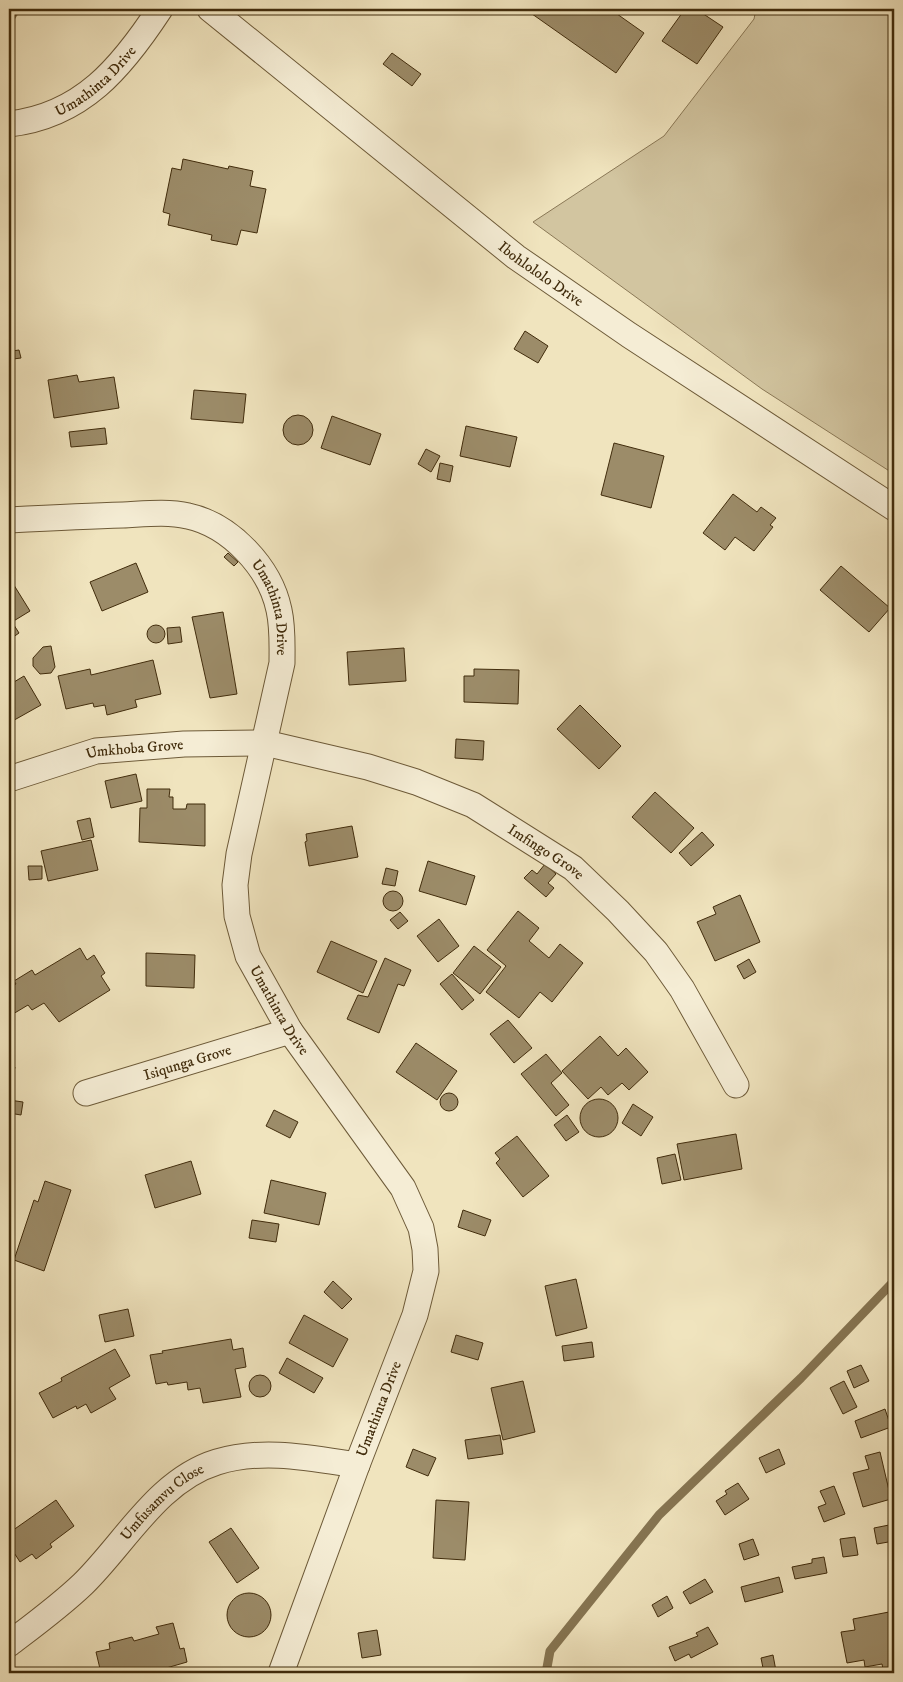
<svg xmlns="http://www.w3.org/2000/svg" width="903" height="1682" font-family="'IM FELL DW Pica',serif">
<rect width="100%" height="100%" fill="#f0e4be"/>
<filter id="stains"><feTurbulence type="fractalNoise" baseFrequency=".004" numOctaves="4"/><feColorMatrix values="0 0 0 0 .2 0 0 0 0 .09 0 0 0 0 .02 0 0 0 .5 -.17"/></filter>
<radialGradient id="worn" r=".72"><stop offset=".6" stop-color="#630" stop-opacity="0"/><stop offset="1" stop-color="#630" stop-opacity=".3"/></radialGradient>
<polygon fill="#d2c5a0" stroke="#8a7856" points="756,9 894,9 894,474 762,389 533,222 664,136 754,19"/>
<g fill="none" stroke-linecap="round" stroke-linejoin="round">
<g stroke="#867552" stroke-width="9">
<polyline points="9,20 16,9"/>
<polyline points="546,1673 550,1651 659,1515 801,1378 894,1281"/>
</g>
</g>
<g fill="#9c8c69" stroke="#412c0c">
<polygon points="525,9 610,9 644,33 616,73"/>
<polygon points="685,9 696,9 723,27 697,64 662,41"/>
<polygon points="392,53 421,74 412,86 383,64"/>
<polygon points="183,159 228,169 229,166 253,171 250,186 266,189 257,233 241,230 237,245 211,240 212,235 168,225 170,214 163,212 172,168 181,170"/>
<polygon points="525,331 548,346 538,363 514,349"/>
<polygon points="19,350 21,358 13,359 12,351"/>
<polygon points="77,375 79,382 114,377 119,408 54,418 48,380"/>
<polygon points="194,390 246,394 243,423 191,419"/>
<circle cx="298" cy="430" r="15"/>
<polygon points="332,416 381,434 370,465 321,448"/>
<polygon points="466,426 517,437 510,467 460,456"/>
<polygon points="105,428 107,444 71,447 69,432"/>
<polygon points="614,443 664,456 651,508 601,495"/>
<polygon points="426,449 440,456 431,472 418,464"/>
<polygon points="440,463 453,466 450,482 437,479"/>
<polygon points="733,494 757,512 761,507 776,518 770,525 773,527 754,551 735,537 725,550 703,533"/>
<polygon points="228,553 238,562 234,566 224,557"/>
<polygon points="136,563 148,592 102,611 90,582"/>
<polygon points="841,566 890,608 869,632 820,590"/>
<polygon points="12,582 30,611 12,622 19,633 9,640 9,584"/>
<polygon points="223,612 237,694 210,698 192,617"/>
<circle cx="156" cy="634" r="9"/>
<polygon points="180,627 182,642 168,644 167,628"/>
<polygon points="51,646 55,667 51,673 40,674 33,666 33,658 43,647"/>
<polygon points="404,648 406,681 349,685 347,652"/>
<polygon points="153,660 161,694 135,700 137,707 107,715 105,705 94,707 93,703 66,709 58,676 90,669 91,675"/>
<polygon points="474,669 519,670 518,704 464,702 464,676 474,676"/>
<polygon points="24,676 41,705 9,723 9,685"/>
<polygon points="580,705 621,746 599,769 557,729"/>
<polygon points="456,739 484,741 483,760 455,758"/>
<polygon points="136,774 142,801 111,808 105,781"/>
<polygon points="147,789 170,789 169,797 173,797 173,809 186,809 187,804 205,804 205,846 139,842 140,808 147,808"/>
<polygon points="655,792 694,828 671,853 632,817"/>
<polygon points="90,818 94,837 82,840 77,821"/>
<polygon points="352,826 358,857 309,866 305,842 307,841 306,834"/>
<polygon points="702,832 714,845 691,866 679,853"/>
<polygon points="91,840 98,870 48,881 41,851"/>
<polygon points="428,861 475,876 466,905 419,891"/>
<polygon points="545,864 556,874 548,883 554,888 546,897 524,878 532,870 537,874"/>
<polygon points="28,866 42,866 42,879 29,880"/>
<polygon points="386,868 398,871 395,886 382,884"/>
<circle cx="393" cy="901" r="10"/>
<polygon points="740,895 760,942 715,961 697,922 716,914 713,907"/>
<polygon points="518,911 539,928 529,941 549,958 560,944 583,963 552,1002 540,992 519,1018 486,992 506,966 487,950"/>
<polygon points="400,912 408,921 398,929 390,920"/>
<polygon points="439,919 459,946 438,962 417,936"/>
<polygon points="331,941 377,961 363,993 317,972"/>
<polygon points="474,946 501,967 480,994 453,973"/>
<polygon points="80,948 87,960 94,955 105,973 101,976 110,990 59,1022 44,1003 32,1010 28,1005 13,1014 9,1007 9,988 16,984 14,981 32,970 35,975"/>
<polygon points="146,953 195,955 194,988 146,986"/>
<polygon points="385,958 411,970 404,986 398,984 379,1033 347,1019 358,995 368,997"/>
<polygon points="749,959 756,972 744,979 737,966"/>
<polygon points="452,974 474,1000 462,1010 440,984"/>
<polygon points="508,1020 532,1048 514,1063 490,1034"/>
<polygon points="600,1036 618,1056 626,1048 648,1072 629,1090 622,1083 608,1095 601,1087 588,1099 562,1071"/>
<polygon points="416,1043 457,1071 437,1100 396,1072"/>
<polygon points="546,1054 562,1073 551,1083 569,1105 556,1116 521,1074"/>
<polygon points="9,1066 15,1067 11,1086 9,1086"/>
<circle cx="449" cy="1102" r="9"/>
<circle cx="599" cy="1118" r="19"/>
<polygon points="9,1100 23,1102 21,1115 9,1113"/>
<polygon points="633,1104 653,1117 641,1136 622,1123"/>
<polygon points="274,1110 298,1122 290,1138 266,1126"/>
<polygon points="567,1115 579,1132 566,1141 554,1125"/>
<polygon points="736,1134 742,1169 684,1180 677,1144"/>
<polygon points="517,1136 549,1176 523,1197 496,1163 500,1159 495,1153"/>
<polygon points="675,1154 681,1180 662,1184 657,1158"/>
<polygon points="191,1161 201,1194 155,1208 145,1175"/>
<polygon points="271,1180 326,1193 319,1225 264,1213"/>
<polygon points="45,1181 71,1190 44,1271 14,1260 34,1200 38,1202"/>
<polygon points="463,1210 491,1220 485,1236 458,1227"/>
<polygon points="252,1220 279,1224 276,1242 249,1238"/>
<polygon points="576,1279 587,1328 556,1336 545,1286"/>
<polygon points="333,1281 352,1299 342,1309 324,1292"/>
<polygon points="128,1309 134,1336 105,1342 99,1315"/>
<polygon points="304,1315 348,1339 333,1367 289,1343"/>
<polygon points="456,1335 483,1343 478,1360 451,1352"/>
<polygon points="231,1339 233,1350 243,1348 246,1367 235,1369 241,1397 203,1403 200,1388 188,1390 187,1382 168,1385 167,1382 156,1384 150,1355 163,1353 162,1351"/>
<polygon points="592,1342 594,1357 564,1361 562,1346"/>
<polygon points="115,1349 130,1376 109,1388 116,1399 91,1413 86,1404 77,1409 76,1406 53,1418 39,1393 62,1381 61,1378"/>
<polygon points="287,1358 323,1378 314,1393 279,1373"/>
<polygon points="861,1365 869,1381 854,1388 847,1371"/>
<circle cx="260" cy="1386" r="11"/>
<polygon points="523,1381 535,1432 503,1440 491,1388"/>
<polygon points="844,1381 857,1407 843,1414 830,1388"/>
<polygon points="894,1401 894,1422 889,1412"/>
<polygon points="885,1409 891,1427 861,1438 855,1421"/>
<polygon points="500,1435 503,1454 468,1459 465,1440"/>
<polygon points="894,1445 894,1463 889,1447"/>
<polygon points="413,1449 436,1458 428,1476 406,1467"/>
<polygon points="779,1449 785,1464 766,1473 759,1458"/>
<polygon points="880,1452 891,1499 863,1507 853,1473 869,1469 865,1456"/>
<polygon points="738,1483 749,1499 725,1515 716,1501 727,1494 725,1491"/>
<polygon points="834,1486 845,1514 824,1522 818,1507 826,1504 820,1491"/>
<polygon points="56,1500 74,1526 50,1544 52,1547 36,1559 32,1554 20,1562 9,1545 9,1533"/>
<polygon points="436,1500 469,1502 465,1560 433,1558"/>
<polygon points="894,1524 894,1541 877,1544 874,1528"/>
<polygon points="231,1528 259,1568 237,1583 209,1542"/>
<polygon points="855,1537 858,1555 843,1557 840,1539"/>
<polygon points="753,1539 759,1555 744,1560 739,1544"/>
<polygon points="824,1557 827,1573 795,1579 792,1567 812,1563 812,1559"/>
<polygon points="779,1577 783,1592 745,1602 741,1587"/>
<polygon points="705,1579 713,1592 690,1604 683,1592"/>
<circle cx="249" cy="1615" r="22"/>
<polygon points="667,1596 673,1608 658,1617 652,1605"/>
<polygon points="894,1611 894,1667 883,1669 882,1664 865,1667 864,1660 847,1663 841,1632 855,1630 853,1619"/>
<polygon points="173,1623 180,1649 184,1648 187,1662 149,1673 101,1673 96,1652 110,1649 109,1643 132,1637 134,1641 159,1634 156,1627"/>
<polygon points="708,1627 718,1644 691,1658 689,1654 675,1661 669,1647 698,1636 696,1633"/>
<polygon points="377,1630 381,1655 362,1658 358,1633"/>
<polygon points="773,1655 776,1671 764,1673 761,1658"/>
</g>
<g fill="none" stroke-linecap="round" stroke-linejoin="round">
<defs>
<g id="street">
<path id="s1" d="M 210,9 L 516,257 L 629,335 L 894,508"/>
<path id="s2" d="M 9,124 C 82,116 122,67 160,9"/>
<path id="s3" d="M 9,520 C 47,518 85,516 123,515 C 144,514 167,511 188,516 C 230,525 270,567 279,610 C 283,628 282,645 282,663 L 239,854 L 235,885 L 237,916 L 248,956 L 290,1031 L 403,1188 L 421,1228 L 425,1249 L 426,1271 L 415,1315 L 357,1465 L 281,1673"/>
<path id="s4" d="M 9,779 L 96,751 L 184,744 L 265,743 L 368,767 L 416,782 L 473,805 L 573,868 L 618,911 L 656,952 L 682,989 L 736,1085"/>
<path id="s5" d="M 86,1093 L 290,1031"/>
<path id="s6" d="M 9,1644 C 34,1625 60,1606 83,1584 C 125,1543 158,1480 217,1462 C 263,1448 310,1458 357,1465"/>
</g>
</defs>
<use href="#street" stroke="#6d5a38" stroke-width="27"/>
<use href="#street" stroke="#f5edd5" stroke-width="25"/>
</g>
<g text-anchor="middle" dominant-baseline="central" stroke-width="4.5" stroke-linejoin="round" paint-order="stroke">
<g font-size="15" fill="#412c0c" stroke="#f5edd5">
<text stroke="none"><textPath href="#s2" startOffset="99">Umathinta Drive</textPath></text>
<text stroke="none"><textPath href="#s1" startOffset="424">Ibohlololo Drive</textPath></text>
<text stroke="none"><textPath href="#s3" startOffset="312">Umathinta Drive</textPath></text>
<text stroke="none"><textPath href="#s4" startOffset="130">Umkhoba Grove</textPath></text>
<text stroke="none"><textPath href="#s4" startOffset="565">Imfingo Grove</textPath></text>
<text stroke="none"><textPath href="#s3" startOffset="732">Umathinta Drive</textPath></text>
<text stroke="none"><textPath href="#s5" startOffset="106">Isiqunga Grove</textPath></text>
<text transform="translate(379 1409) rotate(-69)">Umathinta Drive</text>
<text stroke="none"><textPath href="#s6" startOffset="210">Umfusamvu Close</textPath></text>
</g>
</g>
<rect width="903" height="1682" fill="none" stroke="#f0e4be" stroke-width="30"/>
<rect x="10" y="10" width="883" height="1662" fill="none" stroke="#412c0c" stroke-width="2.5"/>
<rect x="15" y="15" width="873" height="1652" fill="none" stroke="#412c0c"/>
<rect width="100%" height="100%" filter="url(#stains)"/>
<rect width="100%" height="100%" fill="url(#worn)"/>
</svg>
